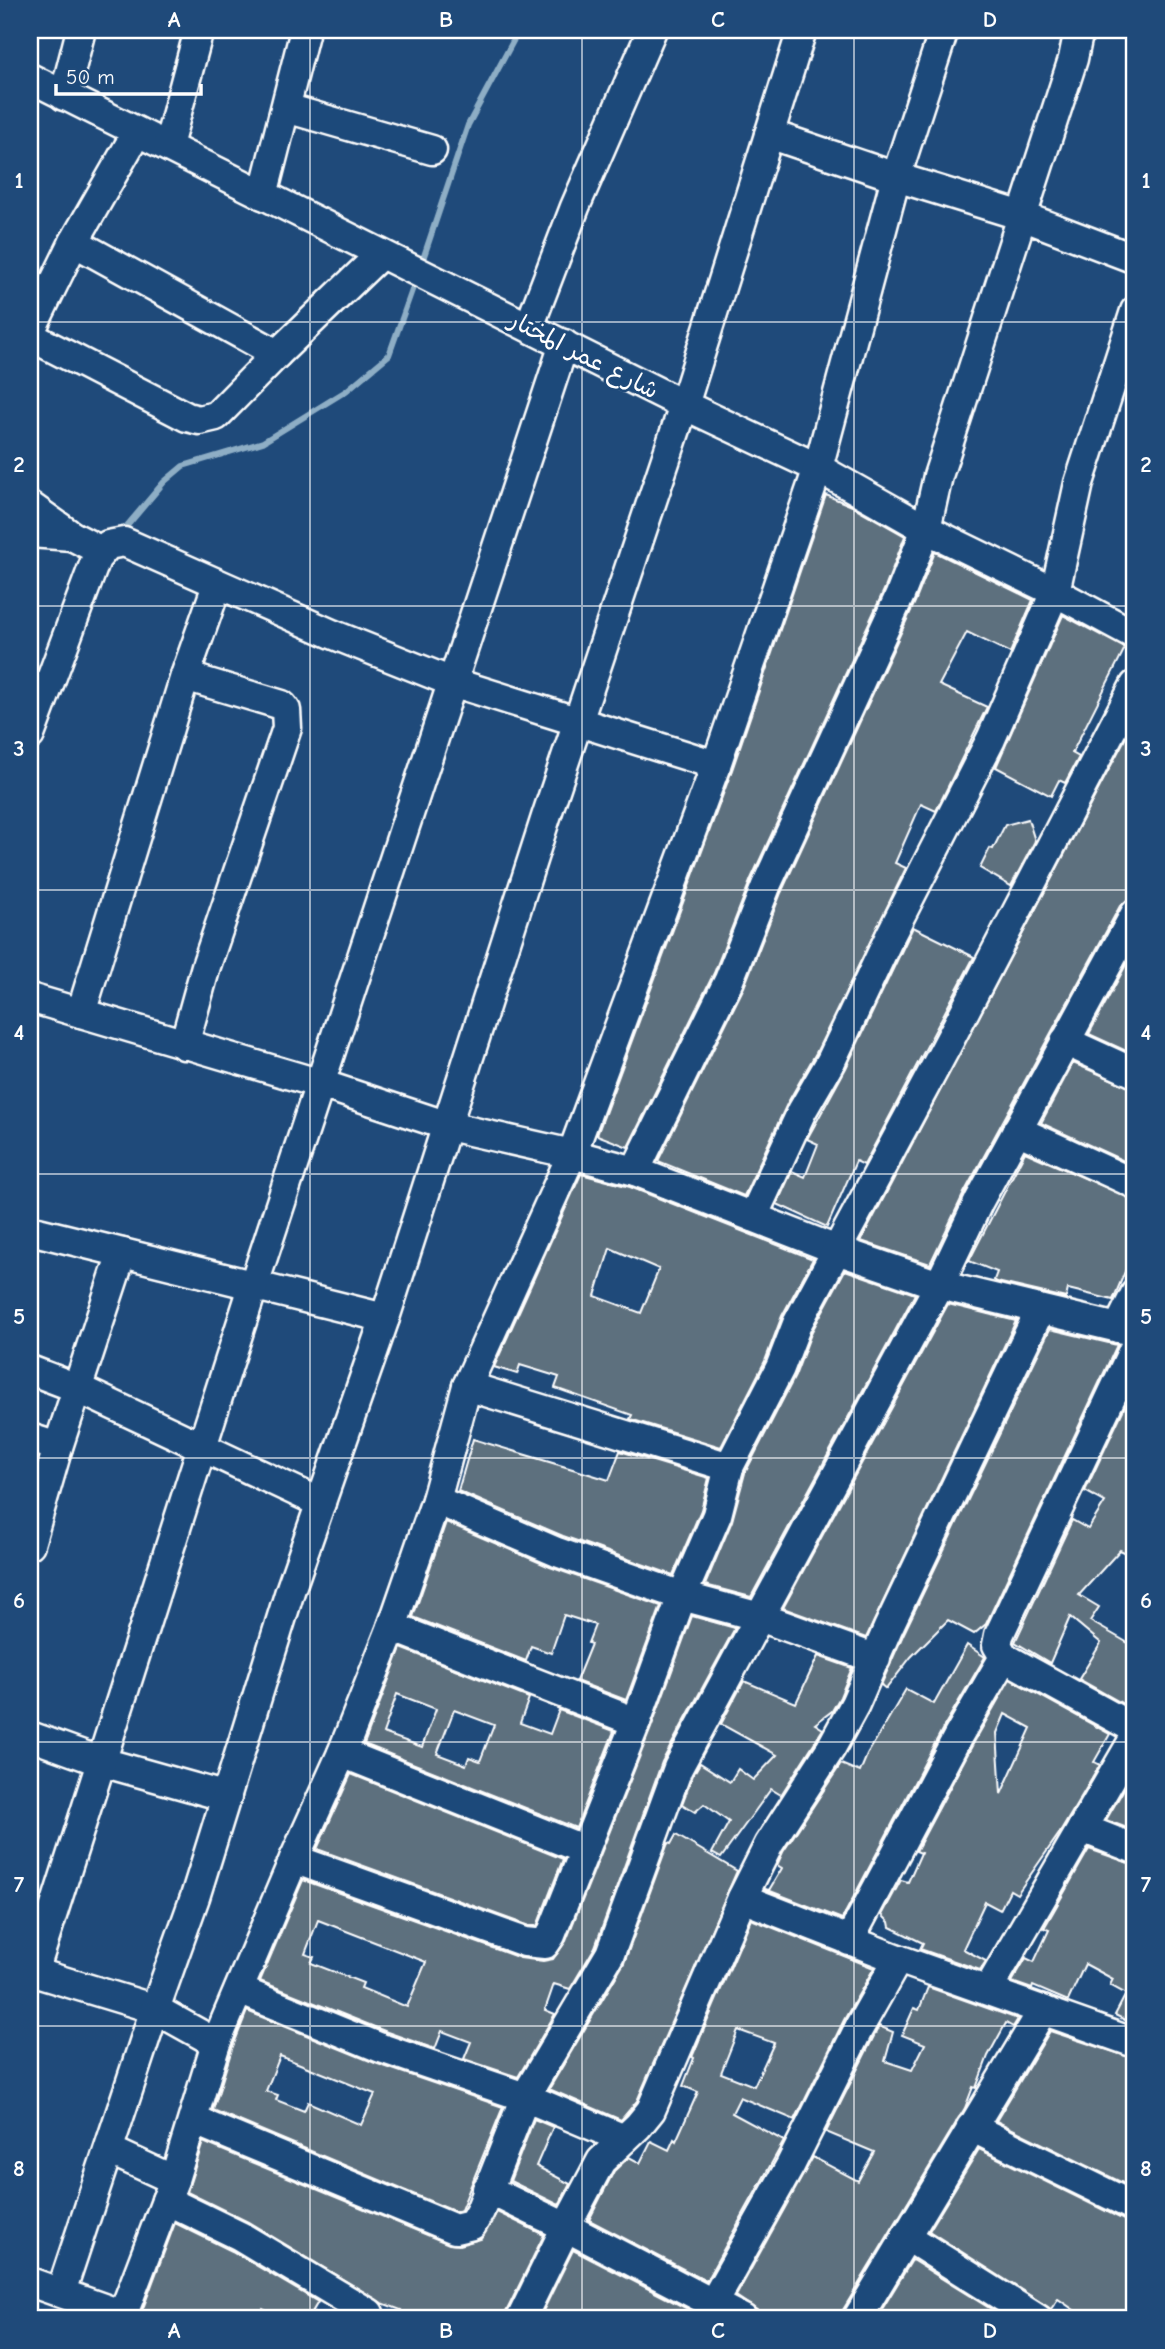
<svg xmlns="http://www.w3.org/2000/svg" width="1165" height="2349" font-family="'Comic Neue','Playpen Sans Arabic',sans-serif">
<rect width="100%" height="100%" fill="#1f4a7a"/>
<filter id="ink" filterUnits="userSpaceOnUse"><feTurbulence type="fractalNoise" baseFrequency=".0143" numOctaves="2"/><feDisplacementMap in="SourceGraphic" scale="14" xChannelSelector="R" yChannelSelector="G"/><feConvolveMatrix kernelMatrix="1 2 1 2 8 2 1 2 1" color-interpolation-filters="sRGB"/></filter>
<g filter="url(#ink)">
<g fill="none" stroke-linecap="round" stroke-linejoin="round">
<g stroke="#8eaec5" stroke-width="6">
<polyline points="421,265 468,125 519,30"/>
<polyline points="121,533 164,482 183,466 263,442 346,391 389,355 416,279"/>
</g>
</g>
<g fill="#5d6f7e" stroke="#fff" stroke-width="2" fill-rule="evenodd">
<polygon points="826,495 852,506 905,536 885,588 751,879 714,973 628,1147 597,1135 732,770"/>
<polygon points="935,552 1033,600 1010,653 967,632 939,685 987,707 936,811 921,804 895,863 906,868 816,1053 787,1104 744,1196 658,1161 744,987 781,893 915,602"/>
<polygon points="1063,615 1125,648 1072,753 1079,757 1065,783 1059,780 1051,796 996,767"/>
<polygon points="1135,720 1135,897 1127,900 1120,906 964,1193 930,1264 861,1241"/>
<polygon points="1028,819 1035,841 1011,886 980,868 990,848 993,849 1005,825"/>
<polygon points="913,927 974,957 864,1165 856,1161 827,1227 777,1204 792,1171 805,1177 818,1144 807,1139 846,1068"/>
<polygon points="1135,948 1135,986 1129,1000 1135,1003 1127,1021 1135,1025 1135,1055 1089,1034"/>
<polygon points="1073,1063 1135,1089 1135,1166 1041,1123"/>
<polygon points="1025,1152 1135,1200 1135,1248 1113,1300 1068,1289 1066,1298 997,1282 994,1280 997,1272 969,1261"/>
<path d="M 581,1174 L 630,1187 L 813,1259 L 782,1316 L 765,1361 L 721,1447 L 630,1419 L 632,1415 L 555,1388 L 559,1377 L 520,1365 L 517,1374 L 494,1367 ZM 610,1248 L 659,1269 L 641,1313 L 595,1296 Z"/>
<polygon points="845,1270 915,1294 751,1597 705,1585 732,1521 745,1473 795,1376 812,1331"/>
<polygon points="948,1304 1016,1321 866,1638 783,1608"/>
<polygon points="1050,1329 1117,1345 986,1624 974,1634 948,1620 911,1657 886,1689 881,1685 903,1635"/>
<polygon points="1135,1385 1135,1557 1120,1550 1079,1595 1099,1607 1090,1621 1135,1647 1135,1703 1130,1700 1127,1706 1079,1679 1101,1643 1070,1617 1050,1663 1015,1642 1072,1520 1088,1529 1105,1502 1085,1491"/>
<polygon points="473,1439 609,1480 620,1451 709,1478 701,1510 673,1575 563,1536 458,1491"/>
<polygon points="446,1522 550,1567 661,1606 626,1700 576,1681 591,1644 588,1643 595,1625 564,1615 551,1653 531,1646 526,1661 413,1617"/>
<path d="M 692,1616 L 735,1628 L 662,1762 L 595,1947 L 570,1989 L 554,1984 L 545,2010 L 555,2014 L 518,2077 L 464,2059 L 471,2042 L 442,2031 L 435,2049 L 387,2032 L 260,1981 L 303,1880 L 520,1958 L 543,1961 L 553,1959 L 566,1941 L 651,1728 ZM 318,1920 L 426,1962 L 407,2007 L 361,1988 L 363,1983 L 311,1963 L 314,1957 L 305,1954 Z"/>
<polygon points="967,1645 985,1657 943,1728 842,1919 765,1889 769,1890 782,1868 777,1865 783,1852 841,1764 860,1772 867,1755 906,1689 934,1704"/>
<path d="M 401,1648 L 529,1698 L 520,1723 L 550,1734 L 559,1710 L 614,1731 L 576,1828 L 364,1744 ZM 397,1694 L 436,1709 L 422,1747 L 383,1733 ZM 454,1710 L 494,1725 L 480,1761 L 469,1757 L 466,1765 L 437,1754 Z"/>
<polygon points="818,1656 852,1668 840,1697 832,1711 815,1724 823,1729 781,1795 771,1789 721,1858 712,1853 729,1822 704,1804 695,1812 682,1804 693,1775 700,1763 730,1782 738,1769 753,1780 777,1755 721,1724 744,1681 796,1703"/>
<path d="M 1010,1679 L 1110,1734 L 1094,1762 L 1100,1765 L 1061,1831 L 1017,1894 L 1010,1890 L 1000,1910 L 985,1902 L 963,1949 L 986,1961 L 980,1970 L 920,1949 L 923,1943 L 890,1927 L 889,1922 L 882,1915 L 901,1880 L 908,1882 L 921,1853 L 916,1851 L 973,1744 ZM 1005,1714 L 1031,1728 L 1001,1794 L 997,1733 Z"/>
<polygon points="1135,1770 1135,1831 1106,1820"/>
<polygon points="351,1774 563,1859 537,1926 529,1926 317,1849"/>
<polygon points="676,1835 737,1871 637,2101 621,2120 549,2089 624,1963 668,1843 671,1844"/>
<polygon points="1089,1849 1135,1865 1135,2025 1115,2015 1126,1994 1110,1985 1113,1979 1085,1964 1068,2001 1033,1986 1032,1989 1012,1982 1026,1958 1034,1962 1049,1930 1044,1928"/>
<path d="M 751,1919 L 874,1968 L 844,2020 L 795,2120 L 740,2097 L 732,2113 L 784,2141 L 706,2281 L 589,2220 L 614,2171 L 629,2157 L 640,2163 L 651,2141 L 669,2150 L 674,2139 L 676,2141 L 698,2092 L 683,2086 L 694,2058 L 692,2057 ZM 738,2030 L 774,2043 L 754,2086 L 721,2073 Z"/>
<polygon points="928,1987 1018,2019 1013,2027 1006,2023 988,2056 976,2088 973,2087 965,2108 843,2310 840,2319 759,2319 757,2310 736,2296 813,2157 858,2181 874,2152 826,2132 879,2026 893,2032 885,2061 912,2070 925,2044 902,2035 914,2008 919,2010"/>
<path d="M 247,2011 L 375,2063 L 503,2107 L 461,2210 L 456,2212 L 213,2110 L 232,2049 ZM 280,2056 L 375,2094 L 361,2125 L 308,2102 L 304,2111 L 276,2100 L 278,2095 L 266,2091 Z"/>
<polygon points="1050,2031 1135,2059 1135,2189 996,2121"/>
<polygon points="534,2119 553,2127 536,2166 570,2184 559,2205 510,2181"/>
<polygon points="203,2142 449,2244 459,2245 481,2239 497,2212 544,2235 506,2312 504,2319 397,2319 401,2310 382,2303 248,2222 187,2192"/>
<polygon points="979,2149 1128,2222 1135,2223 1135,2319 1087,2319 1058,2299 1051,2309 929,2231"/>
<polygon points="175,2223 232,2251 318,2302 308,2319 282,2319 263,2309 258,2319 162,2319 142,2311"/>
<polygon points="573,2250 707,2319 539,2319"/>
<polygon points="912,2260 1007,2319 876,2319"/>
</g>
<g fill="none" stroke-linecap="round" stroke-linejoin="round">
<defs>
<g id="minor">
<polyline points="30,78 684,405 818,468 926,529 1055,592 1135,635"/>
<polyline points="64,96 81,30"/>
<polyline points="286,108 432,150"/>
<polyline points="769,134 896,177 1022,216 1135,259"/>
<polyline points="168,146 199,30"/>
<polyline points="263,195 305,30"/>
<polyline points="74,242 277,354"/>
<polyline points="529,327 575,207 652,30"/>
<polyline points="30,332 74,242 137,132"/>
<polyline points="30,336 187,417 199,420 216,416 277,354 381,254"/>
<polyline points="30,506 72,536 101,551"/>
<polyline points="30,533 72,536"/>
<polyline points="30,735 96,559 108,545 124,542 332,634 452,682 716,765"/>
<polyline points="30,998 321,1084 448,1126 572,1154 635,1171 729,980 766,886 900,595 926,529 938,476 1073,59 1079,30"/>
<polyline points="81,1013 185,676 217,585"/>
<polyline points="1065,1041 1135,1073"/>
<polyline points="184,1045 206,966 287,728 286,710 282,705 185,676"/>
<polyline points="1017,1130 1135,1184"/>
<polyline points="635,1171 837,1250 939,1285 1135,1332"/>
<polyline points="753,1217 802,1111 831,1061 890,936 991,739 1055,592 1079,483 1135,311"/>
<polyline points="30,1230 385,1318"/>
<polyline points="1118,1328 1135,1294"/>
<polyline points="1135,1346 999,1635 997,1645 1004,1657 1135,1729"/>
<polyline points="30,1370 77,1388 321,1503"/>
<polyline points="467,1386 729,1467"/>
<polyline points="30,1438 58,1447"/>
<polyline points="436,1500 557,1552 682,1596 760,1617 876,1659"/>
<polyline points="30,1544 58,1447 122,1253"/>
<polyline points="392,1627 636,1722 682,1596 717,1515 729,1467 780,1368 797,1324 945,1049 1135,685"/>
<polyline points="30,1736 102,1762 227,1797"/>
<polyline points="342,1753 585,1850"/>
<polyline points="1082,1828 1135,1849"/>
<polyline points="294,1859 525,1942 545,1944 551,1935 636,1722"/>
<polyline points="742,1898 898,1959 1135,2043"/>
<polyline points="849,1941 958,1736 1004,1657"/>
<polyline points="30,1971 155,2009 216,2043"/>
<polyline points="34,1972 254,1284 564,344"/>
<polyline points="988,1990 1135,1737"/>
<polyline points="193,2120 455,2229 472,2225 480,2211 525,2097 381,2048 239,1990"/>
<polyline points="971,2127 1135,2207"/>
<polyline points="624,2139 525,2097 610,1954 678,1768 939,1285 979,1201 1135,914"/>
<polyline points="109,2150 174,2180"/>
<polyline points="487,2189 566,2227 743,2319"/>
<polyline points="166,2200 240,2236 369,2313 365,2319"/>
<polyline points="906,2236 1038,2319"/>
<polyline points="30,2282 123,2315"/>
<polyline points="61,2292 155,2009 195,1897 290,1591 385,1318 546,817 684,405 802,30"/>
<polyline points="713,2303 790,2166 859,2028 898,1959"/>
<polyline points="121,2319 174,2180 216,2043 294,1859 342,1753 392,1627 436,1500 467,1386 572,1154 716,765 818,468 896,177 944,30"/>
<polyline points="521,2319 566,2227 601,2161 638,2126 651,2110 742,1898 769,1844 831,1748 855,1704 888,1628 1040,1310"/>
<polyline points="857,2319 1043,2010"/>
</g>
</defs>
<use href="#minor" stroke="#fff" stroke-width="33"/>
<use href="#minor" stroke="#1f4a7a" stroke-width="28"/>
</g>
</g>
<path fill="none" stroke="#fff" stroke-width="2" stroke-opacity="0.55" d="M 310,30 L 310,2319M 582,30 L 582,2319M 854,30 L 854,2319M 30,322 L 1135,322M 30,606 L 1135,606M 30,890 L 1135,890M 30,1174 L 1135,1174M 30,1458 L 1135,1458M 30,1742 L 1135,1742M 30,2026 L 1135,2026"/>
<g text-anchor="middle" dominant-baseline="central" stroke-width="5" stroke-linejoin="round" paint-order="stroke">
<g font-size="24" fill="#fff" stroke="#1f4a7a">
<text transform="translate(584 355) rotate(27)">شارع عمر المختار</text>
</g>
</g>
<rect width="1165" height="2349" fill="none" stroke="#1f4a7a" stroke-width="77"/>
<path d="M56 84v10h145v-10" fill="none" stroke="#ffffff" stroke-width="3.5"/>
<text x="66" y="84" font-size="21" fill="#ffffff" stroke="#1f4a7a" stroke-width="5" paint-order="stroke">50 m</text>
<rect x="38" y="38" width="1088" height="2272" fill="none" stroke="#fff" stroke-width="2.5"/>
<g font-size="23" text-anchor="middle" font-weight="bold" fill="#fff">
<text x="174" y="27">A</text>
<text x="446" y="27">B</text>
<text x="718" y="27">C</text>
<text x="990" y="27">D</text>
<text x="19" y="188">1</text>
<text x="1146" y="188">1</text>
<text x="19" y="472">2</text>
<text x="1146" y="472">2</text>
<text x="19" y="756">3</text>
<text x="1146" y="756">3</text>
<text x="19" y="1040">4</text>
<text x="1146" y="1040">4</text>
<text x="19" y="1324">5</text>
<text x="1146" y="1324">5</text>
<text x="19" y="1608">6</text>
<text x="1146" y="1608">6</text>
<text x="19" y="1892">7</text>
<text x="1146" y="1892">7</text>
<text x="19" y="2176">8</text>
<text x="1146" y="2176">8</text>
<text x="174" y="2338">A</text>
<text x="446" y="2338">B</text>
<text x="718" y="2338">C</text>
<text x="990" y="2338">D</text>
</g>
</svg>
